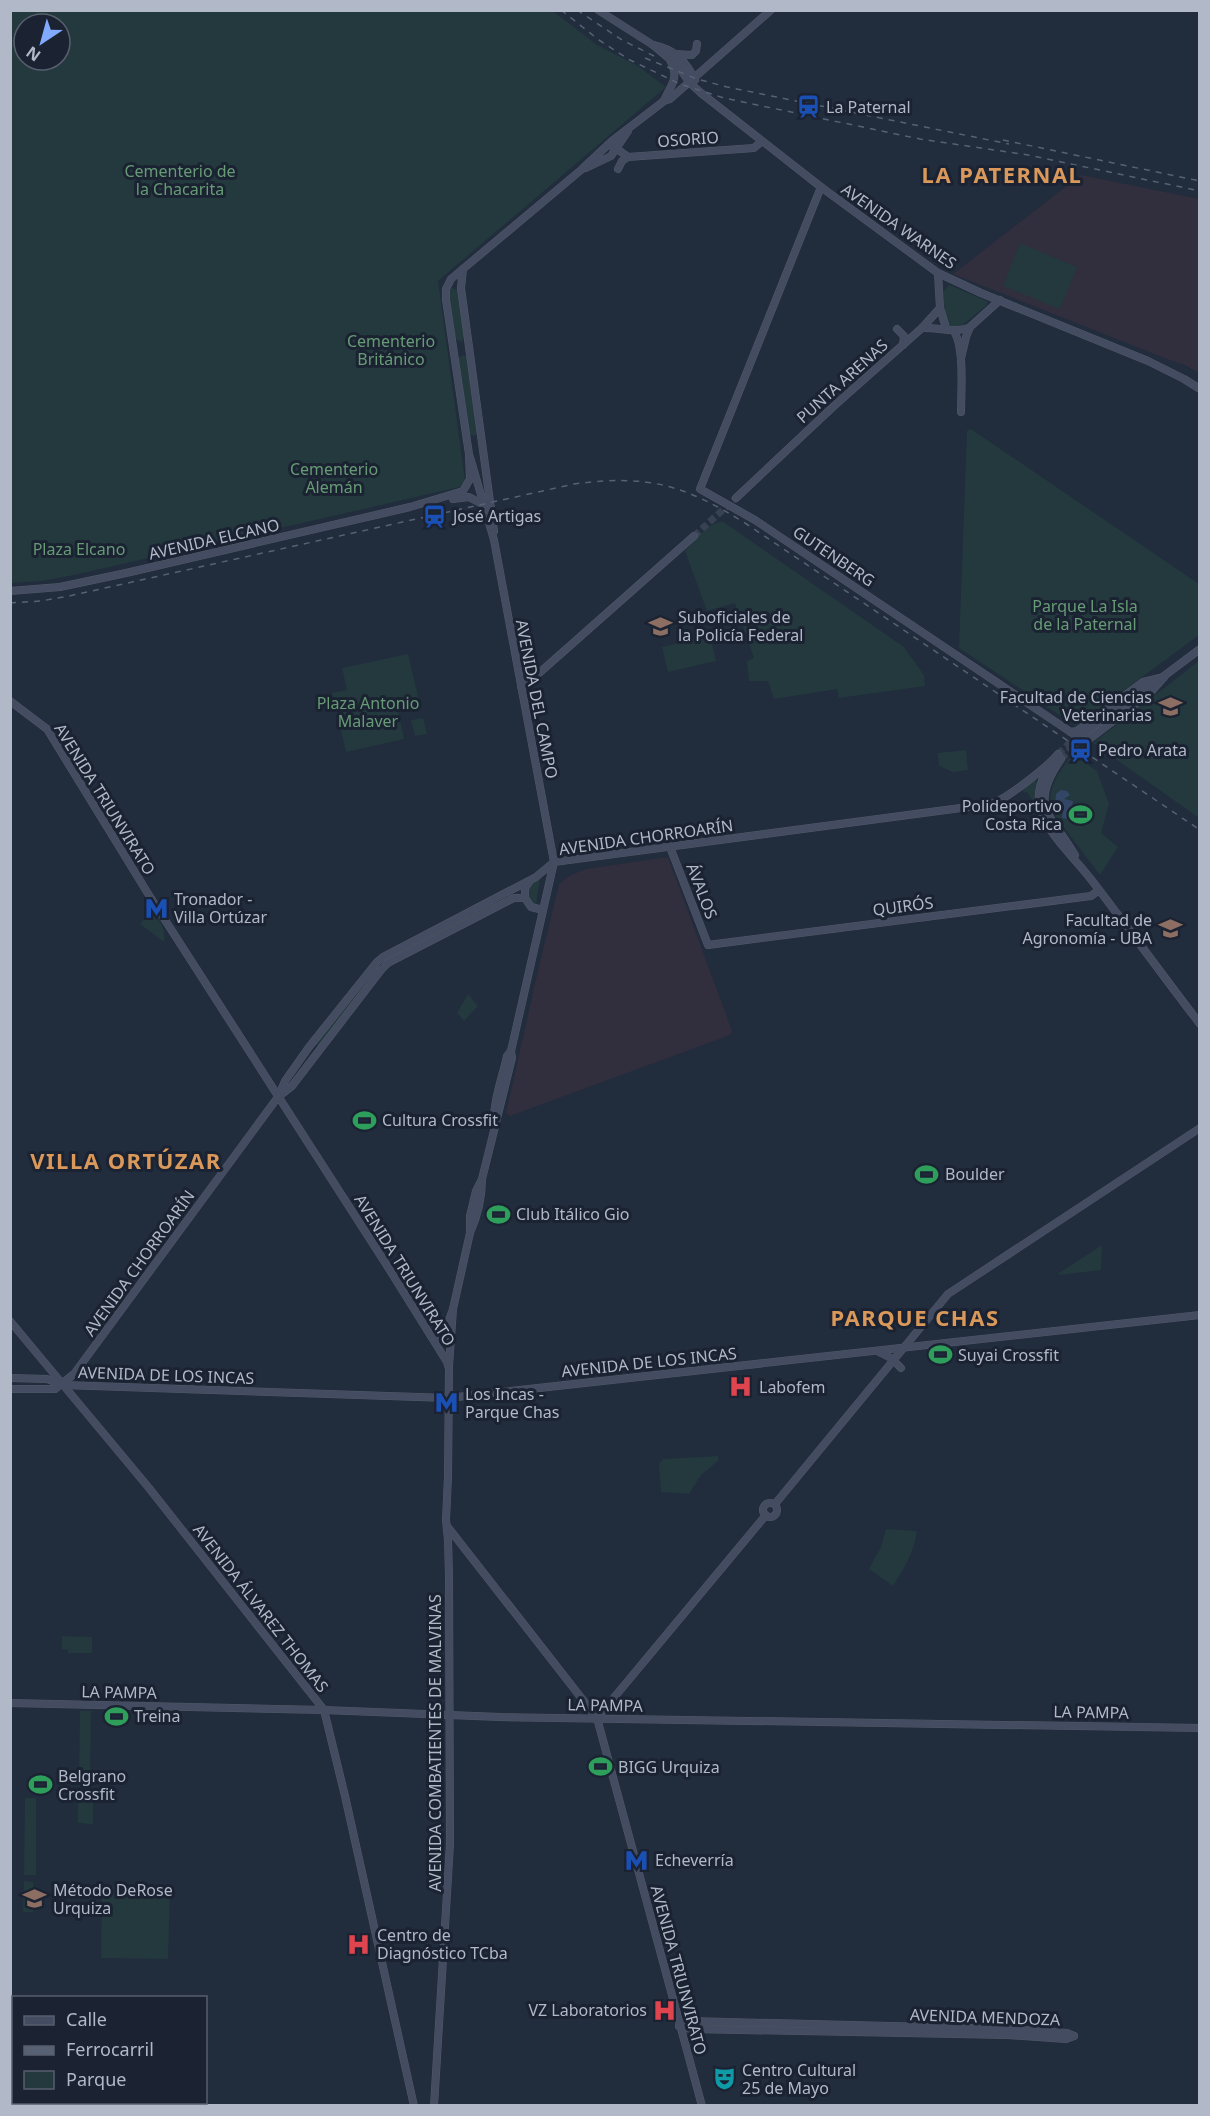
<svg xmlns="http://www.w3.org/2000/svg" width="1210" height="2116" font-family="'Noto Sans',sans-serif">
<rect width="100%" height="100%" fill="#212c3d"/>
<g fill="#312e3e">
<polygon points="1081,175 1199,199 1199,373 1185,365 1172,361 953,274"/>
<polygon points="668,857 732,1031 730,1035 510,1116 506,1113 539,966 559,884 571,875 586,869"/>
</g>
<g fill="#23393e" fill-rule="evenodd">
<path d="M 11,11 L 553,11 L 597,45 L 638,66 L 666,87 L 438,281 L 465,480 L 460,487 L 74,575 L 41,581 L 11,583 ZM 24,24 L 60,24 L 60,60 L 24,60 Z"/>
<polygon points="1020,243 1077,267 1060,309 1003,286"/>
<polygon points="949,285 987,301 987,305 960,327 953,328 946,323 943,292"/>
<polygon points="452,288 458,290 465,337 461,342 455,338 448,292"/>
<polygon points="463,355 468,357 478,433 474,436 468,434 457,359"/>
<polygon points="971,429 1199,584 1199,635 1076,726 959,648 967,431"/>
<path d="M 722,521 L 904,647 L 924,675 L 925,686 L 839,698 L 837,689 L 774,699 L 768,681 L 749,681 L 747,661 L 754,658 L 735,603 L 707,611 L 685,551 C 695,540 707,524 722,521 Z"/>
<polygon points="710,636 716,661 668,672 662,647"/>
<polygon points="408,654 420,705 398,710 404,739 346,752 332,693 347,690 342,668"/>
<polygon points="1199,661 1199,818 1093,743"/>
<polygon points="423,718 427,734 415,736 411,720"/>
<polygon points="966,750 968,770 953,772 939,766 938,753"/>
<path d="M 1072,754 L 1097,771 L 1109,804 L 1101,833 L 1118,847 L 1100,875 L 1056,817 C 1041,793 1059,774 1072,754 Z"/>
<polygon points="1034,780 1038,782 1035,798 1039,816 1031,804 1033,801 1027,792 1024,793 1022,787"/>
<path d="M 540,879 L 536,905 L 534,905 L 527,899 C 528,887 528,883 540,879 Z"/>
<path d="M 150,912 C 161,919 166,930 164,942 L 140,924 Z"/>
<polygon points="378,964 380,968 318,1046 315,1044"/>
<polygon points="468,994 478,1006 464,1021 457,1013"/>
<polygon points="1102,1245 1101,1270 1059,1275 1059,1273"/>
<polygon points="718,1456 719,1460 701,1475 689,1494 661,1492 659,1464 663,1459"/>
<path d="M 886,1529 L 917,1531 C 914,1553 904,1568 893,1586 L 869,1569 L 881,1547 Z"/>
<polygon points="62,1636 92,1637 92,1653 68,1653 68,1650 62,1649"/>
<polygon points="80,1711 91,1711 90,1786 79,1786"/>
<polygon points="25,1798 36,1798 36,1875 24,1875"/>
<polygon points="78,1799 93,1799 93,1824 78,1823"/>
<polygon points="24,1881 33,1882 33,1912 23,1912"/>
<polygon points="167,1885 170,1888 168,1959 101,1958 102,1887"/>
</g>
<polygon fill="#344665" points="1061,790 1067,791 1070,795 1064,799 1073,801 1070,819 1062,818 1063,809 1055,808 1056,794"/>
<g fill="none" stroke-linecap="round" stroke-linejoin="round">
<g stroke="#374152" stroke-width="7" stroke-dasharray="7 3.5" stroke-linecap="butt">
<polyline points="694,536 736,498"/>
<polyline points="1058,754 1075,738"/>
<polyline points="1061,759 1077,742 1086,737"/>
</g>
<defs>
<g id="secondary">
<polyline points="598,10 653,45 679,67 689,82 701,93 821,187 938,273 981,293 1148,361 1184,379 1200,389"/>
<path d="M 653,45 C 674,49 686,61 695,80"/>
<polyline points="675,54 692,55 696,51 697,44"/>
<path d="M 664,101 C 671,84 680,79 670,60"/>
<polyline points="608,145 613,146 628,157 754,148 762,141"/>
<polyline points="586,168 611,156 628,131"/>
<polyline points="618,169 622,161 628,157"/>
<polyline points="821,187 700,489 755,520 1084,741 1088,740 1150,693 1164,677"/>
<polyline points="463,269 461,288 494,531"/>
<polyline points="938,273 940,308 946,328"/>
<path d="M 922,328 C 937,327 956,334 970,327"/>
<polyline points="897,329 904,336 903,345"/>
<path d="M 953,330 C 965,345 961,392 961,412"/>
<polyline points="961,358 966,337 970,327 1000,300"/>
<path d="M 470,457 L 494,540 L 554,862 L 511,1051 L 507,1056 C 502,1079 492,1104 494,1128"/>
<polyline points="736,498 835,405 922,328 940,308"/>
<polyline points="453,499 469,497 484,505"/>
<polyline points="10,591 60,587 126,573 410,507 463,491 470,479 469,454 446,300 446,289 451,279 581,170 612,141 664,101 670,99 771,10"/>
<polyline points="1160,679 1200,649"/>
<polyline points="521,687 529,682 694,536"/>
<polyline points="10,701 47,729 147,892 386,1264 447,1362 449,1369 448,1476 446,1520 448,1540 449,1575 450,1844 434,2106"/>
<polyline points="1071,732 1077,731 1143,682 1164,677"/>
<polyline points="1085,733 1139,691 1156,681"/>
<path d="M 1061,759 C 1028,807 1051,814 1075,855"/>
<path d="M 1050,764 C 1042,778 1036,792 1040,808 C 1048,835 1073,856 1090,878 C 1127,926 1163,976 1200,1024"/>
<polyline points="670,847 708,945 1091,896 1099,890"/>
<polyline points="529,882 525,888 525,898 531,907 543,910"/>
<polyline points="278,1097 292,1086 381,970 388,963 514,898 525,898"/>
<path d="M 470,1233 C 478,1215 482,1199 482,1179 L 512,1058 L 511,1051"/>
<polyline points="10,1321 149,1488 324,1710 345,1796 414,2106"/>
<polyline points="434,1340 445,1331 453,1309 470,1233 470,1216 476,1191 481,1181"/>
<polyline points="877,1351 891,1358 901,1368"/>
<polyline points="449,1366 453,1309"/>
<polyline points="10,1378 47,1379 63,1385 448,1398 1200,1315"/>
<path d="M 10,1389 L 55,1389 L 74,1374 L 278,1097 L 285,1081 L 309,1047 L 377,962 L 383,957 L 536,877 L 554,862 L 991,804 C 1007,799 1047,767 1058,754"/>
<circle cx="770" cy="1510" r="7"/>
<polyline points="775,1504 948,1294 1200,1128"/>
<polyline points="447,1526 597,1718 702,2106"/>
<polyline points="10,1703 324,1710 500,1717 1200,1728"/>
<polyline points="597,1718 766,1515"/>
<polyline points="679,2026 689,2021 1008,2029 1067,2033 1074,2036"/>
<polyline points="679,2026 691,2029 1008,2035 1066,2039 1074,2036"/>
</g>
</defs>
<use href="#secondary" stroke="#515968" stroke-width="8"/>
<use href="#secondary" stroke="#434c60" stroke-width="7"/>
<g stroke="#576174" stroke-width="1.5" stroke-dasharray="6 6" stroke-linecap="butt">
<polyline points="561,10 599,40 630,60 680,84 724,98 920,139 1028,155 1200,191"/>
<polyline points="577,10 622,40 656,57"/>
<polyline points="645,58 697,79 727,87 1009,144"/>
<polyline points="1003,140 1200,181"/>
<path d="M 10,603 L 41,601 L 69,596 L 574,484 C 649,474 685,485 748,525 L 1200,830"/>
</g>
</g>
<defs>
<symbol id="station-bare" viewBox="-9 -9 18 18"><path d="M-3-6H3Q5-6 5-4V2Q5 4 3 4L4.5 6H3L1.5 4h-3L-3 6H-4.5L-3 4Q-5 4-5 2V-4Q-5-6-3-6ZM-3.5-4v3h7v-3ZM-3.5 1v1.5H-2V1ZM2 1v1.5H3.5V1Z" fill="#1a4fb4" stroke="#1b2332" stroke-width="2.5" paint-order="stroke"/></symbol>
<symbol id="university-bare" viewBox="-9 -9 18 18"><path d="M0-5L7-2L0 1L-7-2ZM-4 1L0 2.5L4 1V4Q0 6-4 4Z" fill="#8d6e63" stroke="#1b2332" stroke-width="2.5" paint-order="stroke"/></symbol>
<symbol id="stadium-bare" viewBox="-9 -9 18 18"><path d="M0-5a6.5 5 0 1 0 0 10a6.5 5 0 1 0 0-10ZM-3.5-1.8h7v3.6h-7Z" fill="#2e9e5b" stroke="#1b2332" stroke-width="2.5" paint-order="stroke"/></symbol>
<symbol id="metro-bare" viewBox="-9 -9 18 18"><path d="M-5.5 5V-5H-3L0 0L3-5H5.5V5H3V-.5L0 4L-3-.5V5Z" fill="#1a4fb4" stroke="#1b2332" stroke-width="2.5" paint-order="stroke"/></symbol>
<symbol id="hospital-bare" viewBox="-9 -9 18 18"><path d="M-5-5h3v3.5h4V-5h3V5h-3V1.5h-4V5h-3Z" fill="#e0444e" stroke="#1b2332" stroke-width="2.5" paint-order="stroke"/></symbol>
<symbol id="theatre-bare" viewBox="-9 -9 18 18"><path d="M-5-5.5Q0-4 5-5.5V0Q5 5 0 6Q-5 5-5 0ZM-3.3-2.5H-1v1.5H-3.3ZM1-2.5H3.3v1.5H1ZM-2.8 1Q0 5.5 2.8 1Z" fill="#0f9aa8" stroke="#1b2332" stroke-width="2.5" paint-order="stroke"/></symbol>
</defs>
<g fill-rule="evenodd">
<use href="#station-bare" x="792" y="90" width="33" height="33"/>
<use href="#station-bare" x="418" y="500" width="33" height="33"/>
<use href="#university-bare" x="644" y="610" width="33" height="33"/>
<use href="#university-bare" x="1154" y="690" width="33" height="33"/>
<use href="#station-bare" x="1064" y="734" width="33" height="33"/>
<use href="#stadium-bare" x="1064" y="798" width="33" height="33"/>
<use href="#metro-bare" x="140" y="892" width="33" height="33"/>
<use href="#university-bare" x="1154" y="912" width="33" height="33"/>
<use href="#stadium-bare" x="348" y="1104" width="33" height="33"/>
<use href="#stadium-bare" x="910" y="1158" width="33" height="33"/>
<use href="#stadium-bare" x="482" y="1198" width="33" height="33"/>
<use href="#stadium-bare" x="924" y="1338" width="33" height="33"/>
<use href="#hospital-bare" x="724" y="1370" width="33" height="33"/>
<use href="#metro-bare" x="430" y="1386" width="33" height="33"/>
<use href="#stadium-bare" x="100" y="1700" width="33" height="33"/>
<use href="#stadium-bare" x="584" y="1750" width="33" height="33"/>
<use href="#stadium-bare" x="24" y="1768" width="33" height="33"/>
<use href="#metro-bare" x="620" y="1844" width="33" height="33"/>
<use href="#university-bare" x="18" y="1882" width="33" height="33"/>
<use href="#hospital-bare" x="342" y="1928" width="33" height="33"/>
<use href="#hospital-bare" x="648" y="1994" width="33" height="33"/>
<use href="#theatre-bare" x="708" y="2062" width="33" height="33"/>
</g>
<g text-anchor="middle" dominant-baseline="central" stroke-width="6" stroke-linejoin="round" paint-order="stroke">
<g font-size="16" fill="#b1b9c9" stroke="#1b2332" text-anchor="start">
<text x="826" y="107">La Paternal</text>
<text x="453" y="516">José Artigas</text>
<text x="678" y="617">Suboficiales de<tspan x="678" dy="18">la Policía Federal</tspan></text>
<text x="1152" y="697" text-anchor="end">Facultad de Ciencias<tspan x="1152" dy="18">Veterinarias</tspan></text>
<text x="1098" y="750">Pedro Arata</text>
<text x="1062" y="806" text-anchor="end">Polideportivo<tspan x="1062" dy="18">Costa Rica</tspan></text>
<text x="174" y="899">Tronador -<tspan x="174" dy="18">Villa Ortúzar</tspan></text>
<text x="1152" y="920" text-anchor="end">Facultad de<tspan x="1152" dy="18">Agronomía - UBA</tspan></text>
<text x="382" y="1120">Cultura Crossfit</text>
<text x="945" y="1174">Boulder</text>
<text x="516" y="1214">Club Itálico Gio</text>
<text x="958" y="1355">Suyai Crossfit</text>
<text x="759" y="1387">Labofem</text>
<text x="465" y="1394">Los Incas -<tspan x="465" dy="18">Parque Chas</tspan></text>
<text x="134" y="1716">Treina</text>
<text x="618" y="1767">BIGG Urquiza</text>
<text x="58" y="1776">Belgrano<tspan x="58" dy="18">Crossfit</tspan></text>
<text x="655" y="1860">Echeverría</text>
<text x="53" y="1890">Método DeRose<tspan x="53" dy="18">Urquiza</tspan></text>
<text x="377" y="1935">Centro de<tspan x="377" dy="18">Diagnóstico TCba</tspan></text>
<text x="647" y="2010" text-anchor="end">VZ Laboratorios</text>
<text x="742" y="2070">Centro Cultural<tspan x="742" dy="18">25 de Mayo</tspan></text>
</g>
<g font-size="16" fill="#b1b9c9" stroke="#1b2332">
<text transform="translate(688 139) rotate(-4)">OSORIO</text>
<text transform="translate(899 226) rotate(35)">AVENIDA WARNES</text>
<text transform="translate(842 381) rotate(-42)">PUNTA ARENAS</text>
<text transform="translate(214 539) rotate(-13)">AVENIDA ELCANO</text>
<text transform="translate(834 556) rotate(34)">GUTENBERG</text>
<text transform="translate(537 699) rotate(79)">AVENIDA DEL CAMPO</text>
<text transform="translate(105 799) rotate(58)">AVENIDA TRIUNVIRATO</text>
<text transform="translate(646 837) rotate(-8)">AVENIDA CHORROARÍN</text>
<text transform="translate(702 891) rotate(69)">ÁVALOS</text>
<text transform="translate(903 906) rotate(-7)">QUIRÓS</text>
<text transform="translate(139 1263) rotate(-54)">AVENIDA CHORROARÍN</text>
<text transform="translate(405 1270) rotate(58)">AVENIDA TRIUNVIRATO</text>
<text transform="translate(649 1362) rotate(-6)">AVENIDA DE LOS INCAS</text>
<text transform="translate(166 1375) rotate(2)">AVENIDA DE LOS INCAS</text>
<text transform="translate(261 1608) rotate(52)">AVENIDA ÁLVAREZ THOMAS</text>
<text transform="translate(119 1692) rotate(1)">LA PAMPA</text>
<text transform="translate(605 1705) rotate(1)">LA PAMPA</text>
<text transform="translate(1091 1712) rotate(1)">LA PAMPA</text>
<text transform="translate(435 1743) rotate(-90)">AVENIDA COMBATIENTES DE MALVINAS</text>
<text transform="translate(679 1970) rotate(75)">AVENIDA TRIUNVIRATO</text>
<text transform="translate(985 2017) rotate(2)">AVENIDA MENDOZA</text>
</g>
<g font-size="16" fill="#669b75" stroke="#1b2332">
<text x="180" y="171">Cementerio de<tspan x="180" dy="18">la Chacarita</tspan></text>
<text x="391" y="341">Cementerio<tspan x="391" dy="18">Británico</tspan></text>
<text x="334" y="469">Cementerio<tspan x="334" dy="18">Alemán</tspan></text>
<text x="79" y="549">Plaza Elcano</text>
<text x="1085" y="606">Parque La Isla<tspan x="1085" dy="18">de la Paternal</tspan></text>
<text x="368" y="703">Plaza Antonio<tspan x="368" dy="18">Malaver</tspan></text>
</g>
<g font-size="22" font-weight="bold" letter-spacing="1.5" fill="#da995a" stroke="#1b2332">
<text x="1002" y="174">LA PATERNAL</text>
<text x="126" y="1160">VILLA ORTÚZAR</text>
<text x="915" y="1317">PARQUE CHAS</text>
</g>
</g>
<rect width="1210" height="2116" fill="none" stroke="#b1b9c9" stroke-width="24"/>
<rect x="12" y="1996" width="195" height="108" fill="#1b2332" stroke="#575f6e" stroke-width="1.5"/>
<rect x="24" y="2016" width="30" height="9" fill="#434c60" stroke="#575f6e" stroke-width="1.5"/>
<text x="66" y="2026" font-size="18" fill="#b1b9c9">Calle</text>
<rect x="24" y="2046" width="30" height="9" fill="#576174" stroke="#575f6e" stroke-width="1.5"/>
<text x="66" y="2056" font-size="18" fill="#b1b9c9">Ferrocarril</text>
<rect x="24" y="2071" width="30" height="18" fill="#23393e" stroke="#575f6e" stroke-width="1.5"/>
<text x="66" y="2086" font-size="18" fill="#b1b9c9">Parque</text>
<g transform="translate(42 42) rotate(216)"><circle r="28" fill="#1b2332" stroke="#575f6e" stroke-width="1.5"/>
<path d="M0-4.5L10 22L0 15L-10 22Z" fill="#81aafe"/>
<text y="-9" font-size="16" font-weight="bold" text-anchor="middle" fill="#b1b9c9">N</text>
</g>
</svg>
